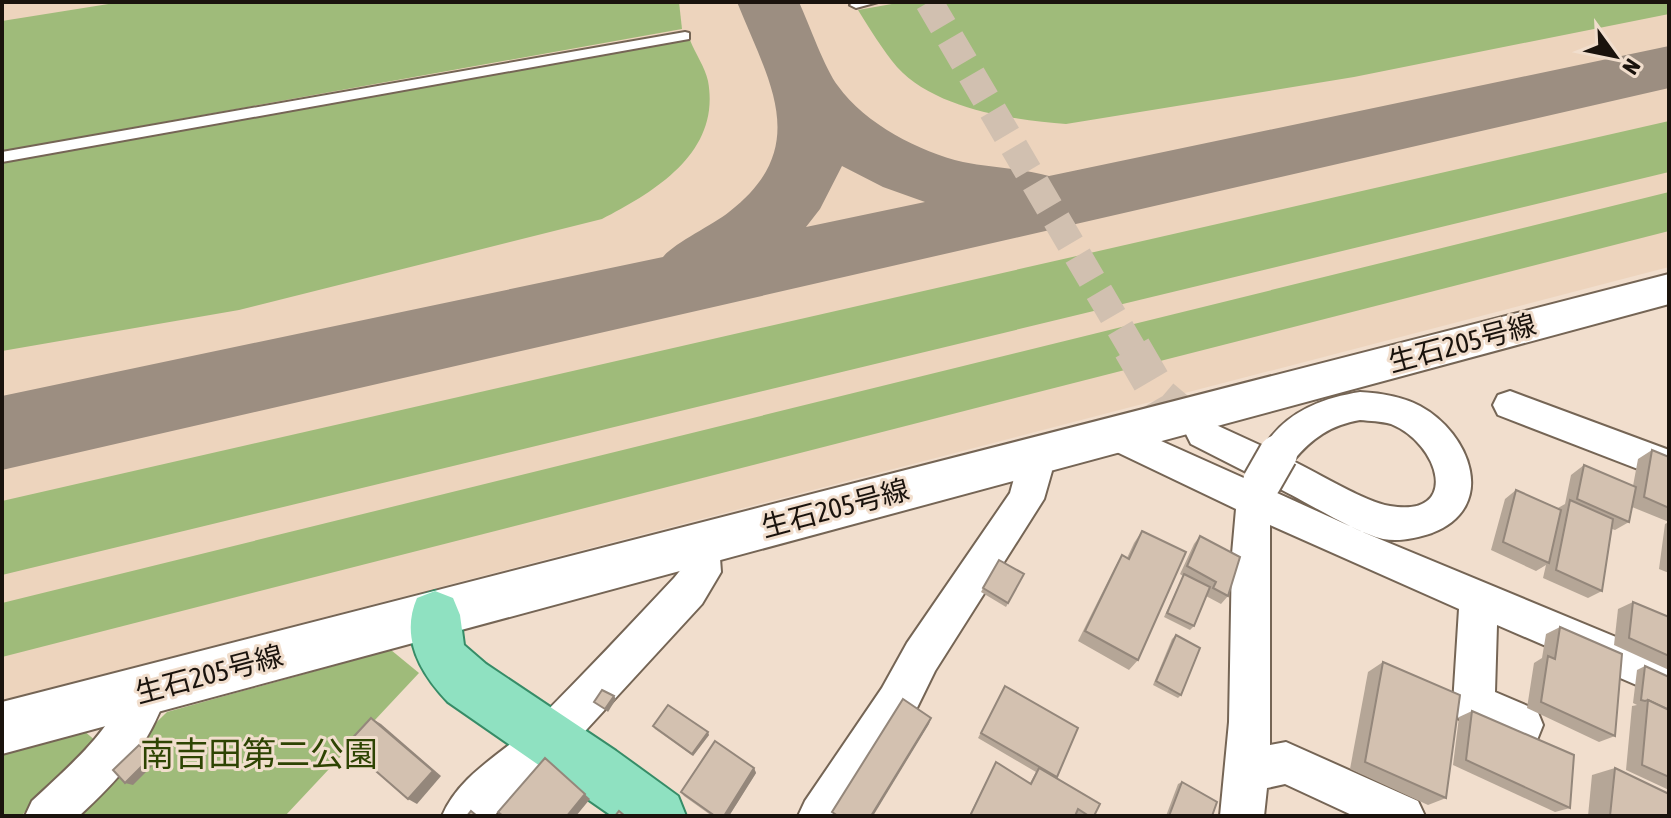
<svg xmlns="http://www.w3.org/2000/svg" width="1671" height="818" font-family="'Asap Condensed','Noto Sans JP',sans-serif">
<rect width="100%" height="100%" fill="#f1decd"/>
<polygon fill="#edd4bd" points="2,2 1669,2 1669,267 2,701"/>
<g fill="#9fbb7a">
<polygon points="121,2 679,2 682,29 2,151 2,21"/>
<path d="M 903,2 L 1669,2 L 1669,14 L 1354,77 L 1066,124 C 1013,120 935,109 897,67 C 882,49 870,29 858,10 Z"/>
<path d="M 690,40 C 695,53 705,67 708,81 C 721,152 656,191 602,219 L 239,310 L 2,351 L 2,163 Z"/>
<polygon points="1669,121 1669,172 2,575 2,501"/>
<polygon points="1669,192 1669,231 2,657 2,603"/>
<polygon points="391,650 419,673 285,816 60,816 167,712"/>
<polygon points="83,730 97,742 21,816 2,816 2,752"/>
</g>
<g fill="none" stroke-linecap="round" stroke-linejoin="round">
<path fill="#9c8e81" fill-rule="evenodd" d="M 737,2 L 799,2 C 809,24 825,69 838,86 C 865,124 920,152 963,162 C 992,168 1021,168 1049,176 L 1669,46 L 1669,88 L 2,470 L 2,396 L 663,257 C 674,243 713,225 729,212 C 813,147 769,82 737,2 ZM 842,166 L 883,187 L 925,202 L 806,227 L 820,209 Z"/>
<polyline stroke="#d1c0b0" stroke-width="28" stroke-dasharray="28 14" stroke-linecap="butt" points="929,2 1133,350"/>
<polyline stroke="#d1c0b0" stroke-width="38" stroke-dasharray="38 19" stroke-linecap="butt" points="1132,348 1161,398 1201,432"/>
<defs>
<g id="service">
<polygon points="878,2 856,8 850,5 854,2"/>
<polygon points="685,32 689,33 689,39 2,162 2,152"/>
</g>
<g id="minor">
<polygon points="1510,391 1669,450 1669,481 1498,415 1493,405 1498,395"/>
<path d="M 1360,392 C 1380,393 1401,396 1420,406 C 1470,433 1499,507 1432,533 C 1416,538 1400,542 1383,539 C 1354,532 1307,502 1278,488 L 1277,493 L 1365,533 L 1669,659 L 1669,699 L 1497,625 L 1495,692 L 1537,710 L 1543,725 L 1537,740 L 1522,746 L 1459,719 L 1453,704 L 1459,609 L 1270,525 L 1270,745 L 1286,742 L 1418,801 L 1425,816 L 1354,816 L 1285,784 L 1267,788 L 1264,816 L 1220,816 L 1229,722 L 1232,554 L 1236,509 L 1100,444 L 1095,434 L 1100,424 L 1112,419 L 1246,479 L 1248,473 L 1191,444 L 1186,434 L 1191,424 L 1203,419 L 1264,447 C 1285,412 1322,398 1360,392 ZM 1360,420 C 1370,421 1381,421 1391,424 C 1440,444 1461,518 1390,506 C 1365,502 1318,473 1293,461 C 1312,438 1331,425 1360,420 Z"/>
<polygon points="1030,441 1042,445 1052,471 1044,499 935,671 912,718 846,816 798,816 805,801 882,688 907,643 1010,493 1016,471 1012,456 1018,445"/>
<path d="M 700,527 L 713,532 L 719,544 L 721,572 L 702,604 L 564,754 L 515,793 L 494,816 L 442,816 C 460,773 506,752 537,721 C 584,674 629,626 674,578 L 683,567 L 681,544 L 687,532 Z"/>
<path d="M 148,670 L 162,676 L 168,690 C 149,746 122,776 79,816 L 25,816 L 32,801 C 75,761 110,732 134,676 Z"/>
</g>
<polygon id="tertiary" points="1669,274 1669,304 2,754 2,702"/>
<path id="primary" d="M 435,591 L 453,598 L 460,615 L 464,645 L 486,664 L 616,751 L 678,796 L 686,816 L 612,816 L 448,702 C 420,673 400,637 417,598 Z"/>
</defs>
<use href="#service" stroke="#756555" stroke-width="4"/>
<use href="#minor" stroke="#756555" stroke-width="4"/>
<use href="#tertiary" stroke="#756555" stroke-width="4"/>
<use href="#primary" stroke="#368c67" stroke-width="4"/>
<use href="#service" fill="#fff" fill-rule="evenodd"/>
<use href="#minor" fill="#fff" fill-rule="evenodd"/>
<use href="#tertiary" fill="#fff" fill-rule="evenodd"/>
<use href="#primary" fill="#8fe1c1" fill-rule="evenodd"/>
<defs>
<polyline id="minor-bridge" points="1262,482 1278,454"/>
</defs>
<use href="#minor-bridge" stroke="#756555" stroke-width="42" stroke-linecap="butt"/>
<use href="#minor-bridge" stroke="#fff" stroke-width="38"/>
</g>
<g fill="#b5a697">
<polygon points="1652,450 1669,457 1669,573 1659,569 1665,524 1669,522 1632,507 1629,522 1615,530 1612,529 1602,591 1588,598 1543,578 1546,565 1536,571 1491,550 1505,499 1516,490 1558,508 1565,504 1571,475 1584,465 1633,486 1638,459"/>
<polygon points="1142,531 1138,660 1129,670 1078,641 1115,567 1122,555 1127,558 1134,543"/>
<polygon points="1200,536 1228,596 1221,604 1206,596 1194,626 1190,630 1164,617 1183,576 1180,574 1194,544"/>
<polygon points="1024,574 1006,607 981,592 983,588"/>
<polygon points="1633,602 1669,617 1669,670 1614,645 1618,609"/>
<polygon points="1560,627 1615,736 1599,742 1527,708 1534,663 1542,658 1546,634"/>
<polygon points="1176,635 1181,695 1178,698 1153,685 1172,639"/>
<polygon points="1383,662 1446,798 1428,805 1350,769 1368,672"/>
<polygon points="1645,666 1669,677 1669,790 1626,770 1632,706 1637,705 1633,703 1637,670"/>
<polygon points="1005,686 1057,777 1056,778 1094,816 969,816 996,762 1030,783 1036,772 978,738"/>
<polygon points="1472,711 1570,808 1555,812 1453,765 1459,717"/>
<polygon points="653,726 709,735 693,756 655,729"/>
<polygon points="754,768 756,773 729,816 712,816 684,796 681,792"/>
<polygon points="1615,768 1669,816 1588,816 1592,775"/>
<polygon points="1182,782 1212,816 1166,816 1178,784"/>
</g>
<g fill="#94877b">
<polygon points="614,696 616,699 608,712 605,709"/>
<polygon points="371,718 381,724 441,776 417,804 408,799"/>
<polygon points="931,718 929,724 873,816 871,816"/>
<polygon points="708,732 709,735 693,756 692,754"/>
<polygon points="139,745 146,747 159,759 133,785 125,783"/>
<polygon points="545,758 590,799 576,816 567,816"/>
<polygon points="754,768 756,773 729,816 724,816"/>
</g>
<g fill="#d3c1b0" stroke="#94877b" stroke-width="2">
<polygon points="1652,450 1669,457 1669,508 1644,497"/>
<polygon points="1584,465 1636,487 1629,522 1577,499"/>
<polygon points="1516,490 1561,510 1549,563 1503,542"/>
<polygon points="1570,500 1613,519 1602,591 1556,570"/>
<polygon points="1142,531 1186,552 1138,660 1085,631 1122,555 1129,559"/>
<polygon points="1200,536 1240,557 1228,596 1213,588 1216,582 1187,566"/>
<polygon points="999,560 1024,574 1008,603 983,588"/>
<polygon points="1184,574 1210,587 1194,626 1167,613"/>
<polygon points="1633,602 1669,617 1669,656 1629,638"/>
<polygon points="1560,627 1622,654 1615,736 1541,702 1548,656 1555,659"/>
<polygon points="1176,635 1200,648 1181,695 1156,681"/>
<polygon points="1383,662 1460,695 1446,798 1365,762"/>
<polygon points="1645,666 1669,677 1669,710 1648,700 1645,701 1641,700"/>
<polygon points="1005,686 1078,728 1057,777 981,733"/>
<polygon points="602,690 614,696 605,709 594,702"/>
<polygon points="903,699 931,718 871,816 838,816 832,812"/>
<polygon points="1648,700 1669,710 1669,777 1642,765"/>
<polygon points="668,705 708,732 692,754 653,726"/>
<polygon points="1472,711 1574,755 1570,808 1466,760"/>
<polygon points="371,718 433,771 408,799 346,745"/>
<polygon points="715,741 754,768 724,816 715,816 681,792"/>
<polygon points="139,745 152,756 125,783 113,770"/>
<polygon points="545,758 585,794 567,816 503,816 498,812"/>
<polygon points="996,762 1031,784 1039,768 1100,804 1094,816 1089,816 1078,809 1075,816 970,816"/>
<polygon points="1615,768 1669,794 1669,816 1610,816"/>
<polygon points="1182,782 1217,802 1212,816 1169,816"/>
<polygon points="471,811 477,816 467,816"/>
<polygon points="619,811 625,816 615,816"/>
</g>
<g text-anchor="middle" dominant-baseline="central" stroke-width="6" stroke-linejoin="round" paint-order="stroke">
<g font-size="28" fill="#1a130d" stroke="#f1decd">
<text transform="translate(1462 343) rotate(-15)">生石205号線</text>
<text transform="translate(835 508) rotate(-15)">生石205号線</text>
<text transform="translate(209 674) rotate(-15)">生石205号線</text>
</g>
<g font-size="34" fill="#2e4403" stroke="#f1decd">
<text x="259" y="753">南吉田第二公園</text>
</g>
</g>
<rect width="1671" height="818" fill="none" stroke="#1a130d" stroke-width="8"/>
<g transform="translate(1615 56) rotate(123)" stroke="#f1decd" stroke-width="6" paint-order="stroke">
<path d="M0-6L14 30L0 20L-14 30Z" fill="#1a130d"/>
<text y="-12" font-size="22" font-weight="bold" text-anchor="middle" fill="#1a130d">N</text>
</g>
</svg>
